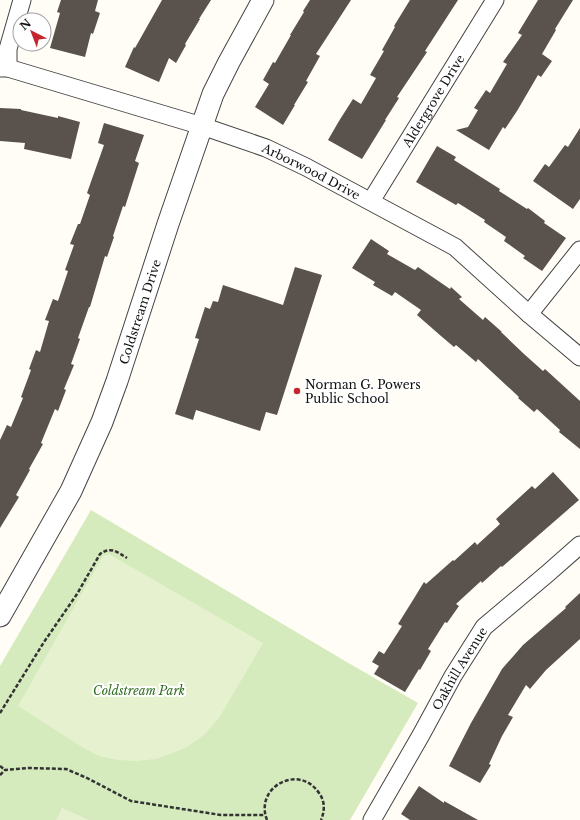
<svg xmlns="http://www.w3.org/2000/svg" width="580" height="820" font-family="'Libre Baskerville',serif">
<rect width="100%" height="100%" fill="#fffdf5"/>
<polygon fill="#d5ebbd" points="91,510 345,661 418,703 350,820 0,820 0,666"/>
<g fill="#e6f2cf">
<polygon points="109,554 263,643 219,718 204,735 187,747 171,754 155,759 137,761 118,760 99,756 82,747 18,706 103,556"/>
<polygon points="62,808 89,820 56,820"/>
</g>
<g fill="#5a524d">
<polygon points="61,0 98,0 95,11 100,13 93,34 91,33 85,57 50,48 60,13 57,12"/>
<polygon points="162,0 211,0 199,19 200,19 185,44 186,45 176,63 169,58 159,82 125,67 134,47 135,48"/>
<polygon points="310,0 351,0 316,54 320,56 306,81 308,82 294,105 295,105 283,125 255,107 269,84 263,80 273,62 275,63 291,35 290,35 304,12 303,11"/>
<polygon points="410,0 458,0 425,51 427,52 397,97 399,98 385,120 386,120 362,159 328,140 339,121 353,99 361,104 376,78 370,75 384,51 382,50 395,27 394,26"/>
<polygon points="538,0 573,0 555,29 556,30 542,54 552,61 541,77 538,75 517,111 505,129 503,127 489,150 456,130 468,127 478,110 474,108 486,90 490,93 507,64 503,62 522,35 518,33"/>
<polygon points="0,108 21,109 21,110 58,118 58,116 80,122 71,159 24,149 25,143 0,141"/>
<polygon points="104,123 144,135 135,161 139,163 125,207 123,206 113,236 114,237 107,257 105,256 90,307 89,307 78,338 80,339 71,364 74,365 64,389 66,390 58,411 55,409 41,443 43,444 29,469 30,470 16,495 19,497 0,528 0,440 7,425 11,427 23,398 21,397 31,370 29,369 36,350 40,352 49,321 45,320 53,299 58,301 68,271 65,270 74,245 70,244 78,224 80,224 90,195 87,193 104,145 98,143"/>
<polygon points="580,128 580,199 573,209 533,181 545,164 549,167 565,145 568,147"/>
<polygon points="437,146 456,157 454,160 500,189 499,191 527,209 528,208 545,221 544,223 566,238 542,271 523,258 525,256 504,241 506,237 484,222 485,220 458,203 456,205 416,182"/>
<polygon points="371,239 389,251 387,254 415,270 418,267 450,289 451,287 462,297 459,299 483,320 485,317 502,332 501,332 524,354 543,371 545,369 580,401 580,449 559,432 560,430 537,409 534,412 518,398 519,397 478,359 476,362 456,345 454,347 441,336 417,315 421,310 395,292 392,296 373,285 375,282 352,268"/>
<polygon points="295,267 322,275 277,415 266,412 260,431 196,410 193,420 175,414 199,339 195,338 205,307 210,309 213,301 218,302 223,285 283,305"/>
<polygon points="553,472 579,500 502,567 501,566 482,583 481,581 456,604 459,606 447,623 445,622 428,649 431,651 420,670 419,669 405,692 374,674 379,666 372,662 379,651 384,654 402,626 398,624 413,600 424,582 426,584 453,560 454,561 475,542 477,545 500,524 496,519 532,486 535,489"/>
<polygon points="580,593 580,639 546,670 530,689 526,685 508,715 513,717 502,736 489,764 491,765 480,783 449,766 471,723 502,669 523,645 566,608 565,607"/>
<polygon points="419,786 444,803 444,801 478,820 410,820 401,814"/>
</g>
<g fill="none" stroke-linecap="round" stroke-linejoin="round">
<defs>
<g id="minor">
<path id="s1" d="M 0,68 L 8,68 L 202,126 L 266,148 L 306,167 L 455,247 L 529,314 L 580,357"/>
<polyline points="8,68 8,49 22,0"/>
<path id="s2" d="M 371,201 L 495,0"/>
<polyline points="529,314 580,250"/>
<path id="s3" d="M 372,820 L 421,735 L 453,676 L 484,627 L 547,574 L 580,545"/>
</g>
<g id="tertiary">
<path id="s4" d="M 0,616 L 71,491 L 102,422 L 117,381 L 168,224 L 213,94 L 229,62 L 263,0"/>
</g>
</defs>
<use href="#minor" stroke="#444" stroke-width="19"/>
<use href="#tertiary" stroke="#444" stroke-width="23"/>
<g stroke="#333" stroke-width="2.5" stroke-dasharray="4 2" stroke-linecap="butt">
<path d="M 0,713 L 44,642 L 77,594 L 100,554 C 111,546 117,552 127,558"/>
<polyline points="0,766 5,770"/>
<polyline points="0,775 5,770 29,768 66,769 87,778 131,801 221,815 265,815"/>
<path d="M 267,820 C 254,787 299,763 319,793 C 325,801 325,811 321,820"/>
</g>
<use href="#minor" stroke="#fff" stroke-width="17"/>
<use href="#tertiary" stroke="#fff" stroke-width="21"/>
</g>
<circle fill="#c4262e" stroke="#fff" stroke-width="1.5" cx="297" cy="391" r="4"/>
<g text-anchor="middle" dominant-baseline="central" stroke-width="4" stroke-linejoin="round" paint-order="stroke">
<g font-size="12" fill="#111" stroke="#fff">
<text stroke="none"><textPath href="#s2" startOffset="118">Aldergrove Drive</textPath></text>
<text stroke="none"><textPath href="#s1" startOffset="329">Arborwood Drive</textPath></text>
<text stroke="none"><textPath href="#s4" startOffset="336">Coldstream Drive</textPath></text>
<text stroke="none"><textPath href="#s3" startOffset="175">Oakhill Avenue</textPath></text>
</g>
<g font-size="12" fill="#111" stroke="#fff" text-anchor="start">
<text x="305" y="384">Norman G. Powers<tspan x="305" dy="14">Public School</tspan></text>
</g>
<g font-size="12" font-style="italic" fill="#2f6b1f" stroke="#fff">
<text x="139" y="690">Coldstream Park</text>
</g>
</g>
<g transform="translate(32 32) rotate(318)"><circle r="19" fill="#ffffff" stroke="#a0a0a0"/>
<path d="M0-3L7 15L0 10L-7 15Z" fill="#c4262e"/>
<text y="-6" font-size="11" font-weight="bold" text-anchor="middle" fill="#111111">N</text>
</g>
</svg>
